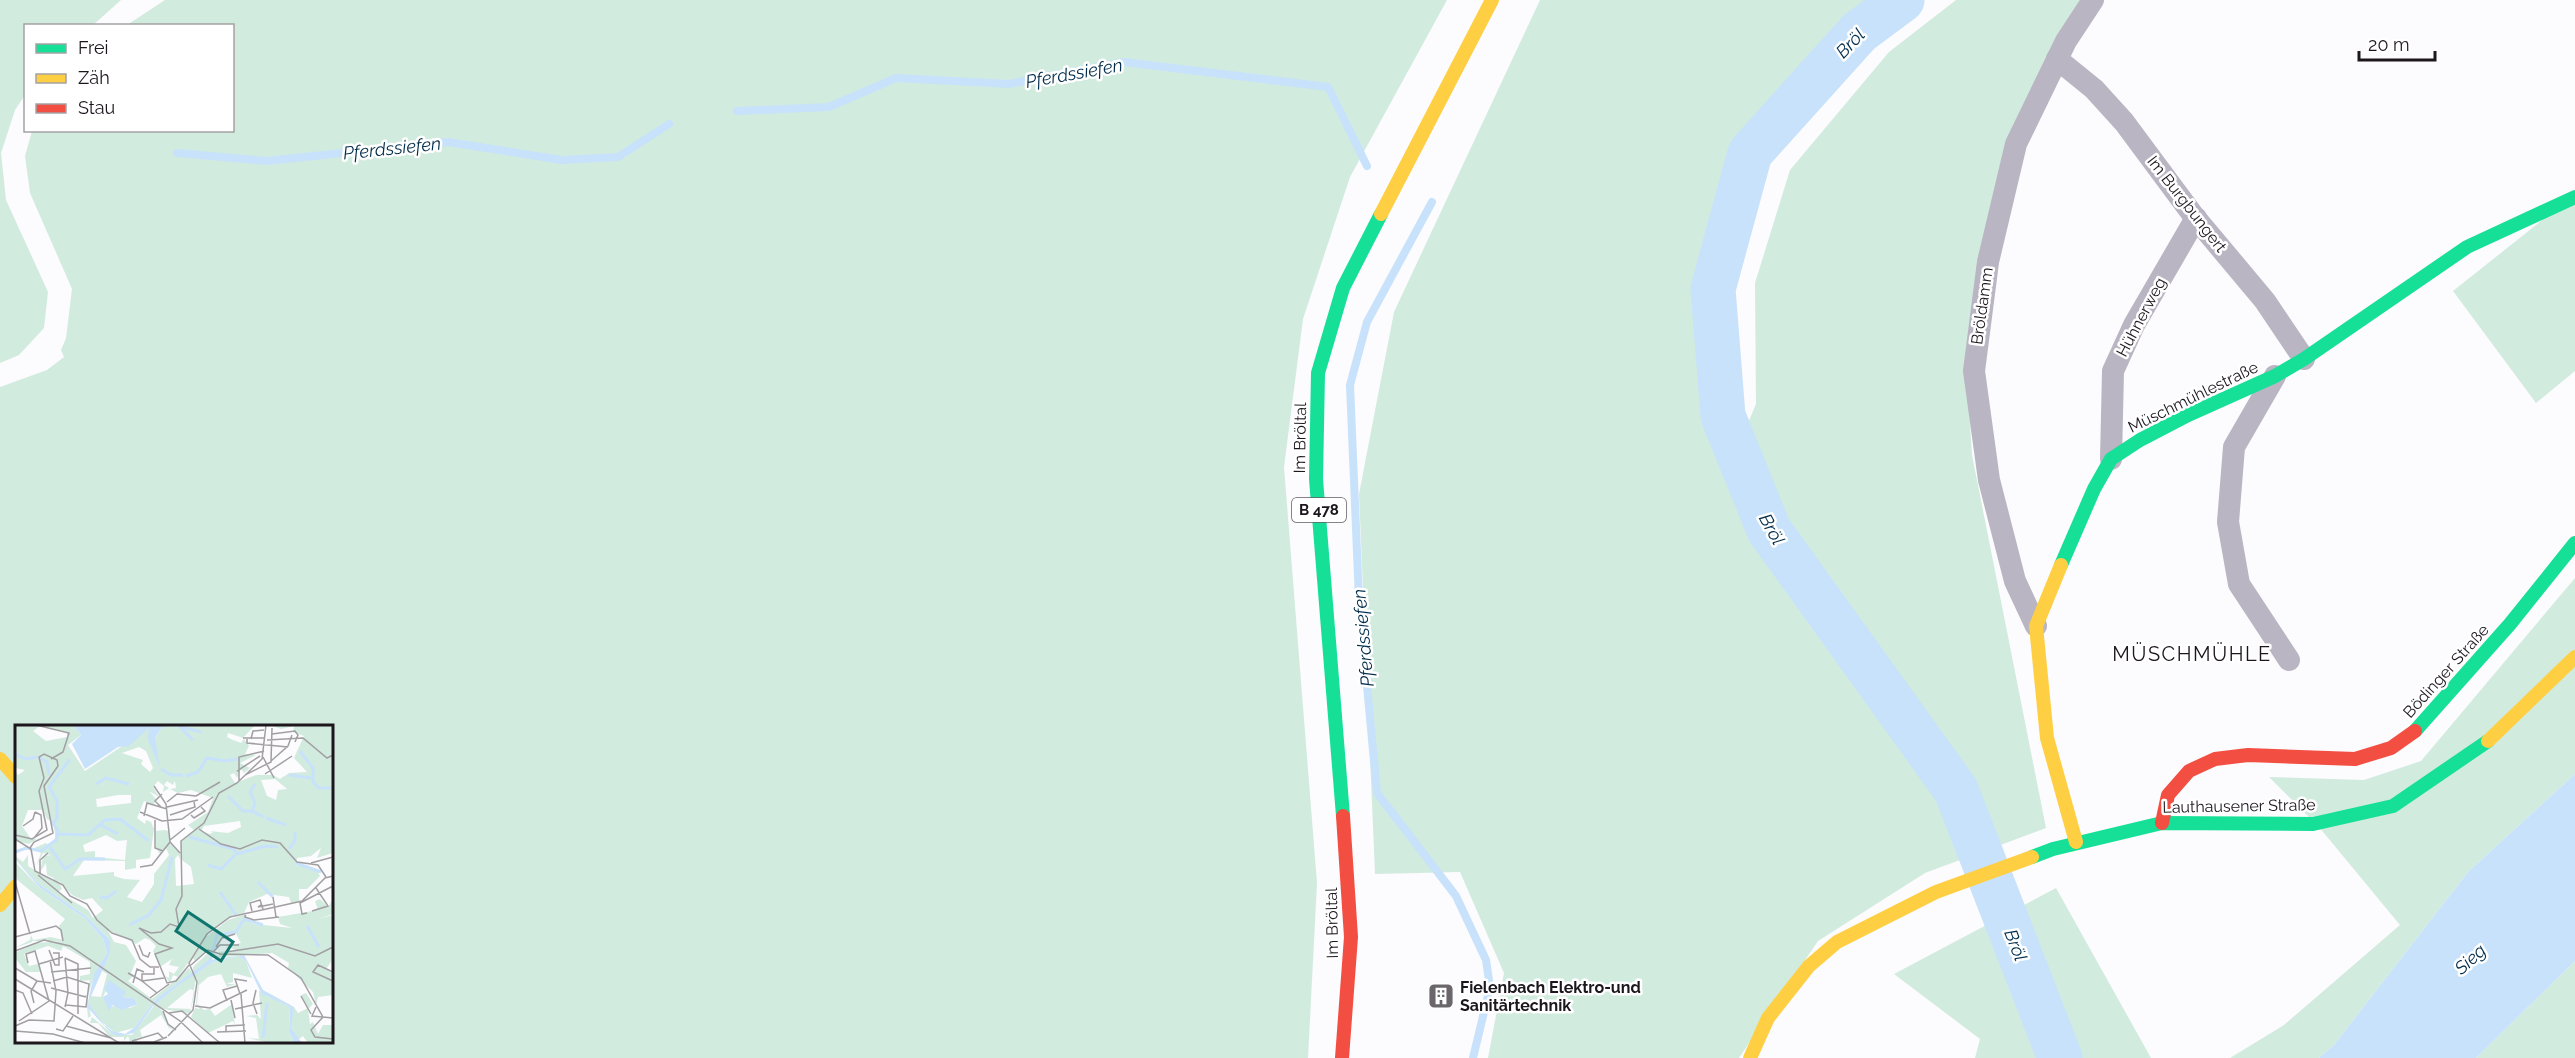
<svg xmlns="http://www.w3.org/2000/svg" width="2575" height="1058" font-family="Raleway,sans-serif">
<rect width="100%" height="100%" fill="#fcfbfd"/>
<g fill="#d2ebdf" fill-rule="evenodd">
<polygon points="0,0 121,0 93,25 26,26 25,95 15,110 1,153 6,200 48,292 44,328 19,355 0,363"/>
<path d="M 165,0 L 1447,0 L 1350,177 L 1303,319 L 1284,467 L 1317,883 L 1308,1058 L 0,1058 L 0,387 L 47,370 L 64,357 L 61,350 L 66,338 L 72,289 L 30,193 L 25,156 L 32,131 L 232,130 L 232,26 L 127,25 ZM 16,726 L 332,726 L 332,1042 L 16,1042 Z"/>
<polygon points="1540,0 1884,0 1856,20 1746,150 1699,287 1711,418 1726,475 1756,404 1755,283 1790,170 1889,52 1956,0 2083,0 2011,140 1967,375 1972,455 2046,828 1925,873 1818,941 1739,1058 1488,1058 1504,973 1460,872 1375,874 1359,494 1394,312"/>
<polygon points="2575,194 2575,371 2536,403 2453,291"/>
<polygon points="2575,578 2575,774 2468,872 2334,1045 2319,1058 2230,1058 2284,1025 2400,925 2319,827 2269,777 2364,780 2421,761"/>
<polygon points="2056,888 2151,1058 1975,1058 1980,1039 1894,974"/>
<polygon points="2575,961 2575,1058 2476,1058"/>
</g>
<polygon fill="#c7e2fa" points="2575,774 2575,961 2476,1058 2319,1058 2334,1045 2468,872"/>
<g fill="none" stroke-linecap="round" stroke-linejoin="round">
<g stroke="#c7e2fa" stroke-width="8">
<polyline points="737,111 829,107 896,78 1009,84 1124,62 1328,87 1367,166"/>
<polyline points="177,153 266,161 448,142 562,160 618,157 669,124"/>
<polyline points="1432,202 1367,322 1350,385 1359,600 1377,793 1456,896 1486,960 1490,987 1473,1058"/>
</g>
<polyline stroke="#c7e2fa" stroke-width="45" points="1902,0 1859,32 1750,153 1713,289 1723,416 1769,530 1956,790 2060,1058"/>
<g stroke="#b9b5c2" stroke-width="22">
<polyline points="2057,59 2094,89 2124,122 2193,215 2265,301 2304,359"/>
<polyline points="2275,376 2234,447 2228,522 2239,584 2289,660"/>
<polyline points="2111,459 2113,371 2134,325 2196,218"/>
<polyline points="2036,626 2015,581 1989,480 1974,371 1988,262 2016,144 2066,41 2093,0"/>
</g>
<g stroke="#16e098" stroke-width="14">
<polyline points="2061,565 2094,489 2111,459 2140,440 2188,415 2275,376 2304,359 2467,247 2575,197"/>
<polyline points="2415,731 2510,624 2575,543"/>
<polyline points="1343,816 1316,479 1318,373 1343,288 1381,214"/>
<polyline points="2032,857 2053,849 2162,823 2313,824 2393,806 2488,741"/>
</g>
<g stroke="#ffcf43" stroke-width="14">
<polyline points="1381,214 1492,0"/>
<polyline points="2061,565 2036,626 2047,738 2076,842"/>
<polyline points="2488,741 2575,657"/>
<polyline points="0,759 16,777"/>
<polyline points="0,905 16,886"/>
<polyline points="1750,1058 1768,1018 1809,966 1837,942 1936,892 2032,857"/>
</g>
<g stroke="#f24e42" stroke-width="14">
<polyline points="2162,823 2168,795 2189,771 2215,759 2248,755 2355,759 2391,748 2415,731"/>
<polyline points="1342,1058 1351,937 1343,816"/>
</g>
</g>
<defs>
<symbol id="building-square" viewBox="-11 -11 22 22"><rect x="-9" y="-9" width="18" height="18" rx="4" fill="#6a666b" stroke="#fff"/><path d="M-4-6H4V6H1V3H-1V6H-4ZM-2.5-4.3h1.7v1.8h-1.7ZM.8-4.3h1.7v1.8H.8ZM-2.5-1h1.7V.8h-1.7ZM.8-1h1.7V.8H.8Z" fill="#fff"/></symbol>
</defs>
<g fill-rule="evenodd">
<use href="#building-square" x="1426" y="981" width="30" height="30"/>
</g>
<g text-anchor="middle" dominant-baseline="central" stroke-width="5" stroke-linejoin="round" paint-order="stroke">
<rect fill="#fff" stroke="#605c61" stroke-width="1.5" x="1292" y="498" width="54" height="24" rx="4.5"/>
<g font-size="15" font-weight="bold" fill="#1c161d">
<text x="1319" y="510">B 478</text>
</g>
<g font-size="16" fill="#1c161d" stroke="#fff">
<text transform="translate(2187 204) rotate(52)">Im Burgbungert</text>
<text transform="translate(1982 306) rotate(-82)">Bröldamm</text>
<text transform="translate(2141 317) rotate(-62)">Hühnerweg</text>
<text transform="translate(2193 397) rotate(-26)">Müschmühlestraße</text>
<text transform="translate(1300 438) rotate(-89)">Im Bröltal</text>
<text transform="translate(2446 671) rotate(-48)">Bödinger Straße</text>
<text transform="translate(2239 806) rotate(-1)">Lauthausener Straße</text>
<text transform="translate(1332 923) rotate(-91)">Im Bröltal</text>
</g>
<g font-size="16" font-weight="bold" fill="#1c161d" stroke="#fff" text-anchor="start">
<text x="1460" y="987">Fielenbach Elektro-und<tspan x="1460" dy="18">Sanitärtechnik</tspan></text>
</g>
<g font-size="18" font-style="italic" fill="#002c4b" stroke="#fff">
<text transform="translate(1850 43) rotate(-46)">Bröl</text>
<text transform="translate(1074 73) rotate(-10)">Pferdssiefen</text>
<text transform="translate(392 148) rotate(-6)">Pferdssiefen</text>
<text transform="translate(1772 529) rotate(61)">Bröl</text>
<text transform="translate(1363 638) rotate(-95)">Pferdssiefen</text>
<text transform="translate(2016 945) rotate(69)">Bröl</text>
<text transform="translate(2470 959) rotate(-42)">Sieg</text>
</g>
<g font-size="20" letter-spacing="1.5" fill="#1c161d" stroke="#fff">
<text x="2192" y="654">MÜSCHMÜHLE</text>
</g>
</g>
<g transform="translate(15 725)">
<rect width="318" height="318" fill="#fcfbfd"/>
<path d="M 0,0 L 58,0 L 66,10 L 53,20 L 70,46 L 134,3 L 143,39 L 139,15 L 147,2 L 240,0 L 228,13 L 213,8 L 212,12 L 218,15 L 226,18 L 229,14 L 234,21 L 230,29 L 241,30 L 225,38 L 235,43 L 229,48 L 226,44 L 222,53 L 219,48 L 215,50 L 220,58 L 241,50 L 258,50 L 265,54 L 274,48 L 292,47 L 279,33 L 289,11 L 278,7 L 279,1 L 266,4 L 255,0 L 318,0 L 318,128 L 302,133 L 306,123 L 296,131 L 282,133 L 281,140 L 301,144 L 305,151 L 292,164 L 284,164 L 284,176 L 276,178 L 274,172 L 252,169 L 234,177 L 229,188 L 218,190 L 195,206 L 163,252 L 158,250 L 155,258 L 150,251 L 154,253 L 154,246 L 159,249 L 164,242 L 154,240 L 157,234 L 145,242 L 138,226 L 141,221 L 135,215 L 130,213 L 121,219 L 92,204 L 99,217 L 111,220 L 121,236 L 116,248 L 119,250 L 113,256 L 137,274 L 153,261 L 174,243 L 177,248 L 142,273 L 119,303 L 100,308 L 82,293 L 73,278 L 75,271 L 86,272 L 92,249 L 86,245 L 95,228 L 95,215 L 71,191 L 24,159 L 0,134 L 0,131 L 8,137 L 13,130 L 13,141 L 38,156 L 39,153 L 32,150 L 31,138 L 25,147 L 28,131 L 36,130 L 28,128 L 21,142 L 26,128 L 17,124 L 31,118 L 35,121 L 41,115 L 38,97 L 32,94 L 28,85 L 13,85 L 7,101 L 16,114 L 22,114 L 14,119 L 0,116 L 0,45 L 3,50 L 10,45 L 0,43 ZM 25,1 L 52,7 L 52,12 L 31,16 L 18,6 ZM 124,22 L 131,26 L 138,43 L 135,47 L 126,39 L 128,35 L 107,28 ZM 260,54 L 272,64 L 263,65 L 261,75 L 252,71 L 246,55 ZM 143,56 L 149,61 L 148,67 L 154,63 L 149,60 L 152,56 L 158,60 L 160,56 L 161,63 L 155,64 L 163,68 L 176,65 L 198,73 L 193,87 L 173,100 L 179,105 L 166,116 L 167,135 L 176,142 L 179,159 L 161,161 L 160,134 L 163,130 L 165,134 L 165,129 L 155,118 L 154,106 L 149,105 L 141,106 L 141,123 L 145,129 L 151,123 L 154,130 L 139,149 L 139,159 L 127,177 L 112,172 L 125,155 L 109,154 L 99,151 L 99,147 L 58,151 L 69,135 L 110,136 L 110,145 L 121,143 L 121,135 L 135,133 L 139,104 L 136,97 L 131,95 L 130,99 L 122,93 L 129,76 L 139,80 L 141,74 L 134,66 L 144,72 L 138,62 ZM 103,70 L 116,70 L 116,78 L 82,82 L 81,74 ZM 225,96 L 226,102 L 213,108 L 195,106 L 198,107 L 195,109 L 186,106 L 189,101 ZM 91,110 L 102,116 L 112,115 L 110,135 L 80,132 L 80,126 L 70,127 L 68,120 ZM 43,155 L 57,170 L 68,175 L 77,173 L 88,185 L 78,193 L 73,185 L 43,167 L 47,164 ZM 95,257 L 110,267 L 108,272 L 118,273 L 123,279 L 115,283 L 96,281 L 88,272 ZM 0,137 L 25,163 L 70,193 L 88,214 L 92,228 L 79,250 L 72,274 L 76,291 L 73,293 L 71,271 L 67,271 L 72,270 L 75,255 L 65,256 L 65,251 L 75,249 L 75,237 L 48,221 L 46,226 L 33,221 L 9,229 L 14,241 L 23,239 L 26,247 L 11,247 L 0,233 L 0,228 L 20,218 L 48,216 L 17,216 L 17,217 L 0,223 L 15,215 L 16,210 L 18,215 L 36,212 L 48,215 L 44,201 L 50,194 L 0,153 ZM 305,174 L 313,182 L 318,174 L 318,189 L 303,194 L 318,190 L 318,234 L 311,244 L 318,249 L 318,270 L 303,272 L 301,280 L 298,267 L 273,243 L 274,238 L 257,228 L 198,233 L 178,247 L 178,242 L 195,226 L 204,231 L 204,227 L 220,225 L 212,221 L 226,218 L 221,209 L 207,213 L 199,226 L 194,225 L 180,236 L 178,233 L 191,212 L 213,195 L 231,189 L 229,194 L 239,199 L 277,203 L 265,199 L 263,192 L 303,185 L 300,176 ZM 223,231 L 231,236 L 237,253 L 218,248 L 218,257 L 211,259 L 221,259 L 212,262 L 206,249 L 193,252 L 184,260 L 182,279 L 189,285 L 195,284 L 200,291 L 217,279 L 220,300 L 218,296 L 193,308 L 176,292 L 180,283 L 185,284 L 181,279 L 183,258 L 181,252 L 175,289 L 144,283 L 149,288 L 152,298 L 158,304 L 158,306 L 155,307 L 158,304 L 154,303 L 146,290 L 125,305 L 127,312 L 121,313 L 123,317 L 138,317 L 147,312 L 143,318 L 111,318 L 115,317 L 113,311 L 109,316 L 109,312 L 95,312 L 83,298 L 75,298 L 77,292 L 96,308 L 117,310 L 141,278 L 175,251 L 198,237 ZM 175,264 L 180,266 L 176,284 L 152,283 ZM 244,266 L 275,282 L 274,307 L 280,318 L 256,318 L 232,313 L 244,314 L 241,293 L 231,291 L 242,290 L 246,294 ZM 291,268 L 298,279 L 293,284 L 295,299 L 298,297 L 303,309 L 308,300 L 318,300 L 318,318 L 293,318 L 288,311 L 283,315 L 278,310 L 275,299 L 279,282 L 283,288 L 293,283 L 286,270 Z" fill="#d2ebdf" fill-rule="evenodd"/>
<path d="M 58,0 L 158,0 L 161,1 L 147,2 L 140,13 L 145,43 L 133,14 L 134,3 L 114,21 L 103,22 L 70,44 L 57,19 L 66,10 ZM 0,134 L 24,159 L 71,191 L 95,215 L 95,228 L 73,278 L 90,301 L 102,302 L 92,302 L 97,306 L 110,309 L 119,303 L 142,273 L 194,235 L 229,230 L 248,265 L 279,282 L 276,303 L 287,318 L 280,318 L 274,307 L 275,282 L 248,269 L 249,274 L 231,236 L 223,231 L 198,237 L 164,260 L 138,281 L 119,308 L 103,311 L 96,308 L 72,282 L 79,249 L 92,228 L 88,214 L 70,193 L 25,163 ZM 94,255 L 111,267 L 108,272 L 118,273 L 123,279 L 107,285 L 97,280 L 94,286 L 88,272 L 93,269 L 89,264 Z" fill="#c7e2fa"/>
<path fill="none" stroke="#c7e2fa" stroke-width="3" d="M 164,1 L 178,15M 167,2 L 186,7M 285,26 L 298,43 L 298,57 L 304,63 L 318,63M 0,29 L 11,34 L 23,32M 25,33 L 32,37 L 34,50M 146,44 L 156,50 L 168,50M 274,50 L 296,53M 171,51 L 183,47 L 192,33 L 210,36 L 223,34M 81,59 L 91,53 L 114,59M 240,59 L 235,67 L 240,78 L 237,86 L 249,92M 213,71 L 228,86 L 237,86M 251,93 L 271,100M 86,100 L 103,109M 43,109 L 73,110 L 90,95 L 105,94 L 134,116M 174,112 L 219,124 L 222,129 L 250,121 L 263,122M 35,122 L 50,144 L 65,134 L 90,134M 274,124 L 280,116 L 280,107M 0,127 L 11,123 L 26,126 L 41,115 L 43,106 L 38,98 L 42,93 L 42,76 L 34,62 L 55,34M 281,138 L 306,147M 193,140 L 206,144 L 220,130M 243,157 L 258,172M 205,167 L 221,190M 85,172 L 92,173 L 101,166M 114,200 L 134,190 L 146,175 L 157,132M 292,201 L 304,222M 195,236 L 202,210 L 221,207 L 229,194 L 248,200M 248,313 L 252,278"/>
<path fill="none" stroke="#a29fa3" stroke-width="1.5" d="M 21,0 L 54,8 L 48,27 L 36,34M 257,9 L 280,6 L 283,10 L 280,17M 228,13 L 249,13M 232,14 L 232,18 L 273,22M 236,14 L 238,6 L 249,5M 252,15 L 288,13 L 312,33 L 318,30M 248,32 L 259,53M 256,36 L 273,21 L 277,10M 222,46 L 245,31M 250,49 L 277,31M 230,50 L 256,37 L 257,3M 224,56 L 224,32 L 249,26M 139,61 L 151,79 L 155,117 L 165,128M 152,77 L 162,69 L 181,71 L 205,57M 146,82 L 140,76 L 147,69M 152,82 L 183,75M 125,87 L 147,96 L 167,94 L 198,72M 155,90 L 180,82 L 179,77M 176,90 L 179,93 L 190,86 L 186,82M 129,91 L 132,78 L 152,84M 140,95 L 140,123 L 148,126M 8,101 L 18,94 L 20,87M 184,104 L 206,119 L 225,124 L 247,115 L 265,118 L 282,137 L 303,140 L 311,152M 0,110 L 17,114 L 32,105 L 24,66 L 29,53 L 24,32 L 29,29 L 42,35 L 43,41 L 29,61 L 38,108 L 19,117 L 15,123M 19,113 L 27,103 L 26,90 L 20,87M 0,114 L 16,124 L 20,146 L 48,160 L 55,171 L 72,179 L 82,195 L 97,208 L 117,215 L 125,234 L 135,242 L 144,242M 155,115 L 170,103M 296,138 L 318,132M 125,142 L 137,140 L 155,117M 25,148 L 25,135 L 33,128M 23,150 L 57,178M 0,157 L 15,209M 258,172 L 261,192M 247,179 L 243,182 L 258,179M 237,186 L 235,178 L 245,175 L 248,184M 297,186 L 313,181 L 301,163M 231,188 L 230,192 L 239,195 L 264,192M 292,188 L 287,189 L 285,178 L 318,161M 0,212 L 41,201 L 46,205 L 48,216M 124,220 L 128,230 L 133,232 L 135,227M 201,222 L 207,213 L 220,209M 34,225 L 40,240 L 44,240 L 44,228 L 38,228M 0,226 L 29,215 L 55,221 L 165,296 L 188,318M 199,226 L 205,220 L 224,220M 211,227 L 263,219 L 300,231 L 318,222M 50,233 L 63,239 L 63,289M 50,233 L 53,268 L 50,282M 24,239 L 48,232M 174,240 L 161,256 L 152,258 L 140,229 L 157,223 L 144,219 L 124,203 L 136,208 L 146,207 L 155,199 L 164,202 L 161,184 L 167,171 L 166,116 L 189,98 L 204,68 L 222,58 L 247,34 L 251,0M 176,240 L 193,225 L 205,229 L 253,230 L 286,253 L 308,292 L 318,293M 0,243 L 22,256 L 36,258M 139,243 L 139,249 L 127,249 L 127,256 L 142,268M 36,247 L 76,243M 318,247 L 303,240 L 298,247 L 318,256M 113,248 L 127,256 L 149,253M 0,254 L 104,318M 38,256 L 52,252 L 74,259 L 71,282 L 51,280M 118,258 L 122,244 L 129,247M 36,263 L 71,272M 0,265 L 8,268 L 17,289M 241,265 L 238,278 L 242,289M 225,269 L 220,254 L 232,256M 226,269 L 230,318M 286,271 L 296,289M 135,273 L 154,259M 216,275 L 220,293M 212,276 L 208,265 L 222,261M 19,278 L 16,266 L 22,256M 180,281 L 195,283 L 232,265M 301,282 L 297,291 L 308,292 L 296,305 L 300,312 L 318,314M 220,284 L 247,278M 148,286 L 153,299 L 161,305M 154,288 L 167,286 L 174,292M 174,292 L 205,318M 4,296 L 34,276 L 20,226 L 11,229 L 13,238M 0,301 L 14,295 L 39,296 L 41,266 L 35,235M 51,301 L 96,313M 41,304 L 48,306 L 58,291M 0,306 L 38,309 L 70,318M 211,306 L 211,301 L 230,300M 202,307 L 231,306M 153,311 L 178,285 L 182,257 L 174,238 L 192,209 L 215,192 L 287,176 L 310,153 L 318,151M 117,316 L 143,308 L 148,313M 104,318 L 139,317 L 152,312"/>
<path fill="#0f766e" fill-opacity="0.15" stroke="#0f766e" stroke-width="3" d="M 173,187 L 218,217 L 206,236 L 161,206 Z"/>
<rect width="318" height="318" fill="none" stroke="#1c161d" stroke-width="3"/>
</g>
<rect x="24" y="24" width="210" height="108" fill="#ffffff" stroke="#a4a2a5" stroke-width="1.5"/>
<rect x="36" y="44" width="30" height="9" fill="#16e098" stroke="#a4a2a5" stroke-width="1.5"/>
<text x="78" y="54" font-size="18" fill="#1c161d">Frei</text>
<rect x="36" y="74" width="30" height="9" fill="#ffcf43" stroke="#a4a2a5" stroke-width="1.5"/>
<text x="78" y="84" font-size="18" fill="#1c161d">Zäh</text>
<rect x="36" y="104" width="30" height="9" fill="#f24e42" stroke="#a4a2a5" stroke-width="1.5"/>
<text x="78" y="114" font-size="18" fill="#1c161d">Stau</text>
<path d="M2359 51v9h76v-9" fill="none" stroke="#1c161d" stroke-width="3"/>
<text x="2368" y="51" font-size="18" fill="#1c161d" stroke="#ffffff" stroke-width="4.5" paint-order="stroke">20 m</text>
</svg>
